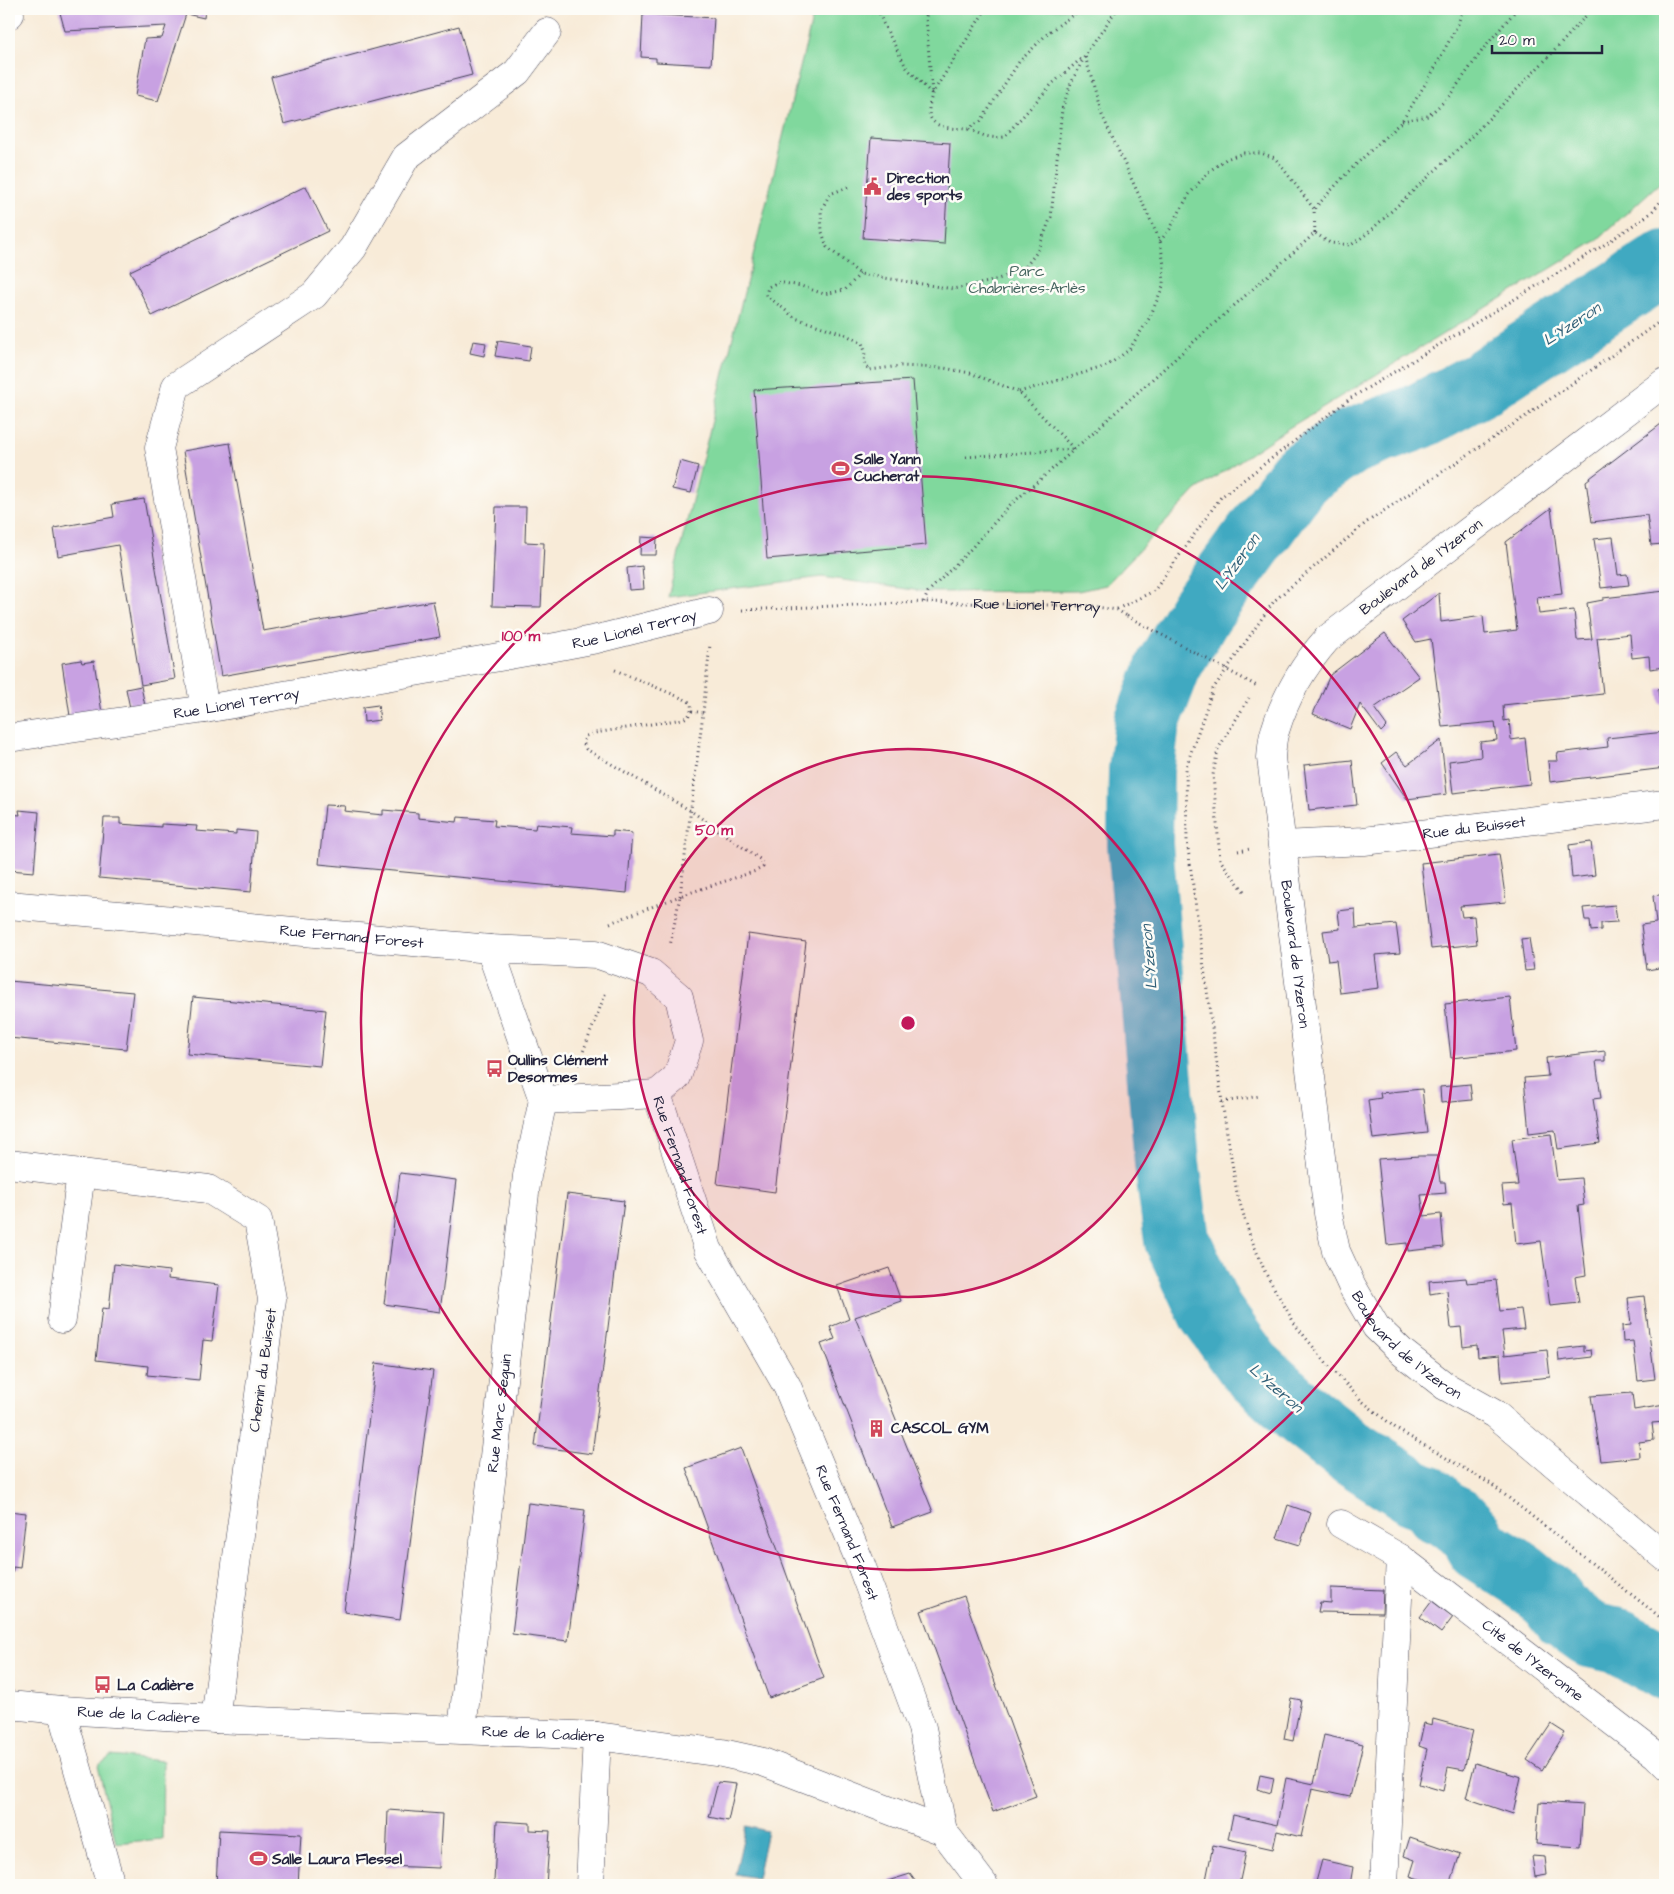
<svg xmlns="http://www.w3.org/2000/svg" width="1674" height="1894" font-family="'Architects Daughter',sans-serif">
<rect width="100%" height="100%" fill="#fdfcf7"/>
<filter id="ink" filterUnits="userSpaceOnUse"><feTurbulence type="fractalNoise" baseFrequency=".02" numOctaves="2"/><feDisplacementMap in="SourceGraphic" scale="10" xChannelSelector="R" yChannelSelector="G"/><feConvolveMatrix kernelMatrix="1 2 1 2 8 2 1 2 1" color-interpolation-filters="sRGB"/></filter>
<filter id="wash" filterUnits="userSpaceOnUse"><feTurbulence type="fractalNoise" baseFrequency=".0096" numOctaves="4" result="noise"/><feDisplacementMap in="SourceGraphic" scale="20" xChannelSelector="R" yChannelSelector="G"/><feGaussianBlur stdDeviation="1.12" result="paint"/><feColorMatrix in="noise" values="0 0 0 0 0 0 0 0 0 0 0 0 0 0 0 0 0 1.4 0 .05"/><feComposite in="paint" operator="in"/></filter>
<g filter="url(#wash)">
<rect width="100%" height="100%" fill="#f8ebd8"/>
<g fill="#80d89d" stroke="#517d6c">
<polygon points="791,9 1665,9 1665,178 1596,241 1287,429 1196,490 1106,585 1078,591 928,592 822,577 668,597 813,16"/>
<polygon points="111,1756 163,1761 162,1839 116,1843 98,1766"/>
</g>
<polygon fill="#41a9c1" stroke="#32667e" points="746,1826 767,1831 757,1878 735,1874"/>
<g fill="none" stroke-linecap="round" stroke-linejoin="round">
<polyline stroke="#41a9c1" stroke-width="66" points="1665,263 1480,384 1418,417 1350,442 1300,476 1201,611 1169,665 1147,723 1141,771 1140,844 1167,1163 1177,1240 1211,1313 1250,1367 1298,1411 1345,1448 1416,1494 1430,1499 1438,1511 1457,1520 1472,1536 1479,1548 1522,1575 1551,1599 1565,1617 1590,1635 1618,1641 1665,1667"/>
</g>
<g id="blocks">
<g fill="#c8a1e2">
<polygon points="59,9 205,9 204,18 186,14 158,101 135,96 145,39 162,38 166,26 65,31"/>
<polygon points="643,14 714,18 711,65 656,62 656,58 641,57"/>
<polygon points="459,26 472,75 284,124 271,77"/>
<polygon points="871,138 950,143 944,244 863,238"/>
<polygon points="306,186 328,231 152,316 130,271"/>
<polygon points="473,341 486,343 484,356 470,353"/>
<polygon points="498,341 531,346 529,361 495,356"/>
<polygon points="913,380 926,545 767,559 754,390"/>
<polygon points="1665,421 1665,553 1664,553 1663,544 1651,545 1647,515 1592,522 1586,481"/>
<polygon points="230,443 263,631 433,601 440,637 221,676 183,451"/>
<polygon points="680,461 698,466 691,493 672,489"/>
<polygon points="144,499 175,679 141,685 118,545 58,556 54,528 114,517 112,504"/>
<polygon points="496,507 526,507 525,542 544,543 541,607 492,606"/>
<polygon points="1551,508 1562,594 1537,597 1539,614 1574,610 1577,640 1592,639 1587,603 1603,600 1603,598 1665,591 1665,667 1650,669 1649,656 1632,658 1630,634 1597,638 1603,694 1503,705 1504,721 1509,720 1511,740 1525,738 1530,784 1453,793 1449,761 1481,757 1480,742 1497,740 1495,722 1442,727 1431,639 1416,642 1402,621 1439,593 1441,622 1483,616 1485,634 1517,630 1506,542"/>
<polygon points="641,537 657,538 656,555 640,555"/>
<polygon points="1613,537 1618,575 1627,574 1629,585 1601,588 1594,539"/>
<polygon points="642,566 644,589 629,590 627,568"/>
<polygon points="1385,633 1419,677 1374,708 1387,726 1381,732 1360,704 1350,729 1313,714 1330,675"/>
<polygon points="81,660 82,663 94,661 102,713 70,716 62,663"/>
<polygon points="141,686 145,706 130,708 126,689"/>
<polygon points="1665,688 1665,704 1660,704 1658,689"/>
<polygon points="378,705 380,720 364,722 363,707"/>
<polygon points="1665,732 1665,768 1550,782 1548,761 1558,761 1557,753 1608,747 1607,738"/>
<polygon points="1441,740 1447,794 1407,799 1382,763 1396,752 1407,765"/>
<polygon points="1352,760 1357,805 1309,810 1304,765"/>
<polygon points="325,805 345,806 344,811 383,815 383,810 418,813 418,818 457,822 458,817 495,820 494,826 535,829 536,824 572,827 571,833 613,836 613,831 632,833 627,893 319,864"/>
<polygon points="19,810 39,812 34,872 9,870 9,814 20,815"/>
<polygon points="104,818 120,818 120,824 161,827 161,824 197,826 196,831 236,834 236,830 256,832 251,892 99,878"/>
<polygon points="1591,842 1595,875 1572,878 1569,845"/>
<polygon points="1499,854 1506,902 1460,906 1462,917 1474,916 1477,944 1431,949 1421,863"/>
<polygon points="1665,894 1665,967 1647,970 1641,925 1656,923 1653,896"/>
<polygon points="1615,905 1617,922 1601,923 1601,930 1591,931 1590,920 1585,920 1583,908"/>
<polygon points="1355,909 1356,928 1396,924 1400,953 1375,955 1379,988 1340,993 1336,960 1328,961 1323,931 1340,929 1338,911"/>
<polygon points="748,934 806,942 775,1192 717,1184"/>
<polygon points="1529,938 1534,970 1525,971 1521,939"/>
<polygon points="9,981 133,992 126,1049 9,1038"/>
<polygon points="193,997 326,1010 320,1066 187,1054"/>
<polygon points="1510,997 1516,1051 1451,1058 1445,1004"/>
<polygon points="1605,1051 1605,1061 1596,1061 1601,1098 1593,1099 1600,1143 1558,1149 1555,1130 1529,1133 1524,1078 1548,1076 1546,1058"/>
<polygon points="1470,1084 1472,1100 1441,1103 1440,1087"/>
<polygon points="1422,1089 1427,1133 1373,1139 1368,1100 1381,1098 1380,1093"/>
<polygon points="1551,1134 1557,1180 1581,1178 1584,1205 1578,1206 1586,1275 1575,1277 1579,1303 1550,1306 1541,1241 1516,1244 1512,1203 1504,1204 1502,1186 1518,1185 1512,1139"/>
<polygon points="1419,1156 1437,1156 1440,1182 1445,1182 1446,1193 1421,1195 1424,1216 1441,1214 1444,1247 1408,1251 1407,1243 1387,1245 1378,1159"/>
<polygon points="400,1173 456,1180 440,1312 384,1304"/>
<polygon points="567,1194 624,1201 592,1454 535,1446"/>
<polygon points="114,1264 169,1271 168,1279 219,1285 212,1341 203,1340 199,1380 147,1375 148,1366 96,1360 102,1308 109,1309"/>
<polygon points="889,1268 901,1301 855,1317 933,1512 892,1527 821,1344 835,1339 830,1327 849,1319 837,1286"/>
<polygon points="1466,1278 1467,1283 1496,1280 1500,1311 1521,1309 1524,1329 1502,1331 1505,1355 1547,1350 1550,1377 1502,1382 1500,1355 1478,1357 1477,1345 1463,1347 1461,1327 1451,1328 1447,1291 1430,1294 1429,1281"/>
<polygon points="1644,1296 1655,1379 1638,1381 1633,1341 1623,1342 1622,1326 1631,1325 1628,1298"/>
<polygon points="1584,1346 1584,1351 1591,1350 1592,1357 1559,1361 1558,1349"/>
<polygon points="376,1363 433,1371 400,1620 344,1612"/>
<polygon points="1632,1393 1634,1410 1665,1405 1665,1422 1652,1423 1654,1440 1639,1442 1640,1457 1601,1461 1591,1396"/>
<polygon points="741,1448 824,1678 769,1698 686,1468"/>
<polygon points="528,1503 585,1510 568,1641 512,1634"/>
<polygon points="1288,1505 1311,1513 1300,1545 1277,1538"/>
<polygon points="9,1511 26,1513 20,1568 13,1567 10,1594"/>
<polygon points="1331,1588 1383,1590 1382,1613 1318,1612 1320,1602 1331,1603"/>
<polygon points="964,1596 1036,1796 993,1812 921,1611"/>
<polygon points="1432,1601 1453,1617 1441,1633 1420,1617"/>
<polygon points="1291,1698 1301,1700 1293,1741 1284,1739"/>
<polygon points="1433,1719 1473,1730 1464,1770 1448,1767 1443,1791 1419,1784 1427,1749 1419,1746 1424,1723 1432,1725"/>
<polygon points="1551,1724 1565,1733 1542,1770 1527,1760"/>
<polygon points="1324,1735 1363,1744 1350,1797 1312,1789 1301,1837 1277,1831 1273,1849 1228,1839 1233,1815 1277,1825 1286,1778 1314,1784"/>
<polygon points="1475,1763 1521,1777 1513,1814 1466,1798"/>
<polygon points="1260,1775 1274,1778 1271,1793 1257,1789"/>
<polygon points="718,1782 736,1784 728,1821 709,1817"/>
<polygon points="1539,1802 1583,1805 1580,1847 1536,1844"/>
<polygon points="388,1810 442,1814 439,1868 386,1866"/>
<polygon points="497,1821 530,1823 530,1830 550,1831 546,1885 494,1882"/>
<polygon points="219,1830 301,1834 298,1885 216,1885"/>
<polygon points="1410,1837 1460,1854 1450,1885 1438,1885 1410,1876 1415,1860 1404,1856"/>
<polygon points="1213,1845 1246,1852 1239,1885 1205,1885"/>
<polygon points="1532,1856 1545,1857 1547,1875 1535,1877"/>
<polygon points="1322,1860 1353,1867 1350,1885 1331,1885 1316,1882"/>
<polygon points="910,1874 918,1885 875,1885"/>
</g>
</g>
</g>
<g filter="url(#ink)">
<use href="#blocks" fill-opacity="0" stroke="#424053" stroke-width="1"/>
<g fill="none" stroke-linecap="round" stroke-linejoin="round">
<defs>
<g id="minor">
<polyline points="9,15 10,14"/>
<path id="s2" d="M 1665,382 L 1327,639 C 1304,665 1285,698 1275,731 C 1272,739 1272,749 1271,758 L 1328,1213 L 1336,1251 L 1352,1286 L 1376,1327 L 1403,1353 L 1445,1386 L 1495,1414 L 1665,1557"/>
<polyline points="205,709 159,448 176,386 314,295 353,248 406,157 517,72 547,32"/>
<path id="s3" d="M 9,738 L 205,709 L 555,647 L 597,639 L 709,611"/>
<path id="s4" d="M 1283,845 L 1364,841 L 1665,804"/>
<path id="s5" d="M 9,905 L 490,949 L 596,954 L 651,973 L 679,997 L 689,1041 L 677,1077 L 657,1094"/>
<polyline points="490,949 543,1100"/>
<path id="s6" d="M 657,1094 L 708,1249 L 787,1386 L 860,1562 L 922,1728 L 943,1831"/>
<polyline points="543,1100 657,1094"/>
<polyline points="9,1164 208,1189 258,1220 272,1299 215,1719"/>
<polyline points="62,1319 81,1173"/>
<polyline points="1341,1524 1400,1558"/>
<path id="s7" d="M 9,1705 L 61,1710 L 215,1719 L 597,1736 L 722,1753 L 763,1762 L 943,1831 L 984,1885"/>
<polyline points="61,1710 111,1885"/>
<path id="s8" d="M 462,1729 L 527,1176 L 543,1100"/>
<polyline points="590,1885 597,1736"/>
<path id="s9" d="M 1384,1885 L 1400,1558 L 1656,1755 L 1665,1764"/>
</g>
</defs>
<use href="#minor" stroke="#424053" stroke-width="29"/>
<g stroke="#424053" stroke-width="3" stroke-dasharray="1 4" stroke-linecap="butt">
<polyline points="878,9 883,23 906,67 932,94 926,18 927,9"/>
<path d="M 986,9 L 932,94 C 931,99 929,105 929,110 C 929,130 954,128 968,129 L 981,121 L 1019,62 L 1049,32 L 1081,9"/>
<polyline points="1402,121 1428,116 1448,98 1484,48 1517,9"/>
<path d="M 969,129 C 981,135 990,139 1004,137 L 1052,84 L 1082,58"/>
<polyline points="848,187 830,194 821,210 822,232 827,247 860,274 953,289 989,282 1022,271 1037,252 1051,217 1062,109 1071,83 1085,56"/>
<polyline points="1315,233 1314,209 1348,172 1402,121 1431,75 1458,24 1463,9"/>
<polyline points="1160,241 1170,229 1188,196 1208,172 1226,159 1244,153 1261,153 1275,158 1314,209"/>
<polyline points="860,274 845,290 824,294 801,286 778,282 768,287 766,295 795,318 844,334 862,343 865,351 864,363 869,370 901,366 944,368 970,373 1019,392 1074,449"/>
<polyline points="1665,318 1526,416 1367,522 1274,601 1213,689 1186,767 1187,841 1222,1102 1237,1193 1250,1236 1266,1274 1296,1326 1329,1366 1362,1401 1398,1430 1491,1484 1665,1621"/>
<polyline points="1019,392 1107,366 1129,350 1150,317 1163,286 1164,265 1160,241 1102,115 1085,56 1117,9"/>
<polyline points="966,457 1073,449"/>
<polyline points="924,602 928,592 967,553 1010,505 1049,472 1315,233 1330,243 1351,245 1368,233 1470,138 1557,48 1592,9"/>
<polyline points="1117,609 1154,591 1221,497 1351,398 1601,247 1651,213 1665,196"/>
<path id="s1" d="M 742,610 L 924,602 L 1090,606 L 1117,610 L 1127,616"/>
<path d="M 615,670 L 684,699 L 691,703 C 692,712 691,715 683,719 L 595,733 L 586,736 L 583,742 L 586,749 L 691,811 L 761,860 L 763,867 L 756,871 L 680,896 L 670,946"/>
<polyline points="692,711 703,713"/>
<polyline points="1238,851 1250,849"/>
<polyline points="1244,891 1220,860 1213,775 1218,749 1249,698"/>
<polyline points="610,923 680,896 703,713 710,644"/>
<polyline points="578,1065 606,992"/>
<polyline points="1222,1102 1260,1096"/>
</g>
<use href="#minor" stroke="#fff" stroke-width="28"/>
<polyline stroke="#424053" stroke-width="3" stroke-dasharray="1 4" stroke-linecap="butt" points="1127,616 1257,686"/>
</g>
</g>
<circle cx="908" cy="1023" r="274" fill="#c2185b" fill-opacity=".12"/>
<g fill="none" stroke="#c2185b" stroke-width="2.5">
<circle cx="908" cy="1023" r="274"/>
<circle cx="908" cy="1023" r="547"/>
</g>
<defs>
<symbol id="civic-bare" viewBox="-9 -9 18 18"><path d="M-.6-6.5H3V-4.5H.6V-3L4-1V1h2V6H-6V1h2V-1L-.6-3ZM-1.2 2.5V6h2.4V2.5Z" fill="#d1495b" stroke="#fdfcf7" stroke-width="2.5" paint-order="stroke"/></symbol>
<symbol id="stadium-bare" viewBox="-9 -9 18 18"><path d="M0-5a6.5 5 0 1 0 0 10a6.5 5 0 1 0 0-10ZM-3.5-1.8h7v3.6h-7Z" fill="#d1495b" stroke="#fdfcf7" stroke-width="2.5" paint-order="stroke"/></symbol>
<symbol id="bus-bare" viewBox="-9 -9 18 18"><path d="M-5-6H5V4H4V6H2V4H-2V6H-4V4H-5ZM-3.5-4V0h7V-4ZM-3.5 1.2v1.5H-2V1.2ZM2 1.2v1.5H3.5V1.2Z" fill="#d1495b" stroke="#fdfcf7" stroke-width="2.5" paint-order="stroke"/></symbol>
<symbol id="building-bare" viewBox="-9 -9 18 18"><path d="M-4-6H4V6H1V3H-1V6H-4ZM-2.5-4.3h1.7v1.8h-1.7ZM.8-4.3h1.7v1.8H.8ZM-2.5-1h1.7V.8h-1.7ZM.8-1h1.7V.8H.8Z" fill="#d1495b" stroke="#fdfcf7" stroke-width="2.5" paint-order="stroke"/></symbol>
</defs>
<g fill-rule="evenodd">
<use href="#civic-bare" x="860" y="174" width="25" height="25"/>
<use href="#stadium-bare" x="828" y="456" width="25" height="25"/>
<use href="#bus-bare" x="482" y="1056" width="25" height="25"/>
<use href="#building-bare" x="864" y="1416" width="25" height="25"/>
<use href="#bus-bare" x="90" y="1672" width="25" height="25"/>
<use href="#stadium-bare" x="246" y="1846" width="25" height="25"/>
</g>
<g text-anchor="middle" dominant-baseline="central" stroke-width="5" stroke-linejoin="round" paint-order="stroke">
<g font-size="15" font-weight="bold" fill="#22223b" stroke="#fdfcf7" text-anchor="start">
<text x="887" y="178">Direction<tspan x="887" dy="17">des sports</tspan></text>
<text x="854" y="459">Salle Yann<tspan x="854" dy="17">Cucherat</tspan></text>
<text x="508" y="1060">Oullins Clément<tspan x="508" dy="17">Desormes</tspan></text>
<text x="891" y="1428">CASCOL GYM</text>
<text x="117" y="1685">La Cadière</text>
<text x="272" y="1859">Salle Laura Flessel</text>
</g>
<g font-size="15" fill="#43625d" stroke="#fdfcf7">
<text x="1027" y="271">Parc<tspan x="1027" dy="17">Chabrières-Arlès</tspan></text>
</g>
<g font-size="15" fill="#22223b" stroke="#fdfcf7">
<text transform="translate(1421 567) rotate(-37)">Boulevard de l'Yzeron</text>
<text stroke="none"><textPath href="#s1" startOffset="295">Rue Lionel Terray</textPath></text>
<text stroke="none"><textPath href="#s3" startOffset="635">Rue Lionel Terray</textPath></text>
<text stroke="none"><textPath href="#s3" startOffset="230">Rue Lionel Terray</textPath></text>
<text stroke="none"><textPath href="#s4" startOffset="192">Rue du Buisset</textPath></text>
<text stroke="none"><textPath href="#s5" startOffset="344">Rue Fernand Forest</textPath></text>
<text stroke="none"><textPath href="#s2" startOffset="756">Boulevard de l'Yzeron</textPath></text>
<text stroke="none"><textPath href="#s6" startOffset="75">Rue Fernand Forest</textPath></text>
<text stroke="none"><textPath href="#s2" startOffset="1176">Boulevard de l'Yzeron</textPath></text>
<text transform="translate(263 1370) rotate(-82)">Chemin du Buisset</text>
<text stroke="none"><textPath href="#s8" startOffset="318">Rue Marc Seguin</textPath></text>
<text stroke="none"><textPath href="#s6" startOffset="480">Rue Fernand Forest</textPath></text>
<text stroke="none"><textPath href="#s9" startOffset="495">Cité de l'Yzeronne</textPath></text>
<text stroke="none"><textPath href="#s7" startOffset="130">Rue de la Cadière</textPath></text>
<text stroke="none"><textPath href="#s7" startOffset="535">Rue de la Cadière</textPath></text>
</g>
<g font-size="16" font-style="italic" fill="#305f77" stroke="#fdfcf7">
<text transform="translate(1572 324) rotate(-33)">L'Yzeron</text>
<text transform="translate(1237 562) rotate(-54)">L'Yzeron</text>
<text transform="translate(1149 957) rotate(-95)">L'Yzeron</text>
<text transform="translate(1276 1388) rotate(41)">L'Yzeron</text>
</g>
</g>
<circle cx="908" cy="1023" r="8" fill="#c2185b" stroke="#fdfcf7" stroke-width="2.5"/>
<g font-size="15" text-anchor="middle" font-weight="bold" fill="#c2185b" stroke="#fdfcf7" stroke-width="5" stroke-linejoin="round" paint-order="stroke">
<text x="521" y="641">100 m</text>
<text x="714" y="835">50 m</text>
</g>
<rect width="1674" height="1894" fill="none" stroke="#fdfcf7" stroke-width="30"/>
<path d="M1492 45v8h110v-8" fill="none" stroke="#22223b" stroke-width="2.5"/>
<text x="1499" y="45" font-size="15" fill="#22223b" stroke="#fdfcf7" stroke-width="4" paint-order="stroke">20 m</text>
</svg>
